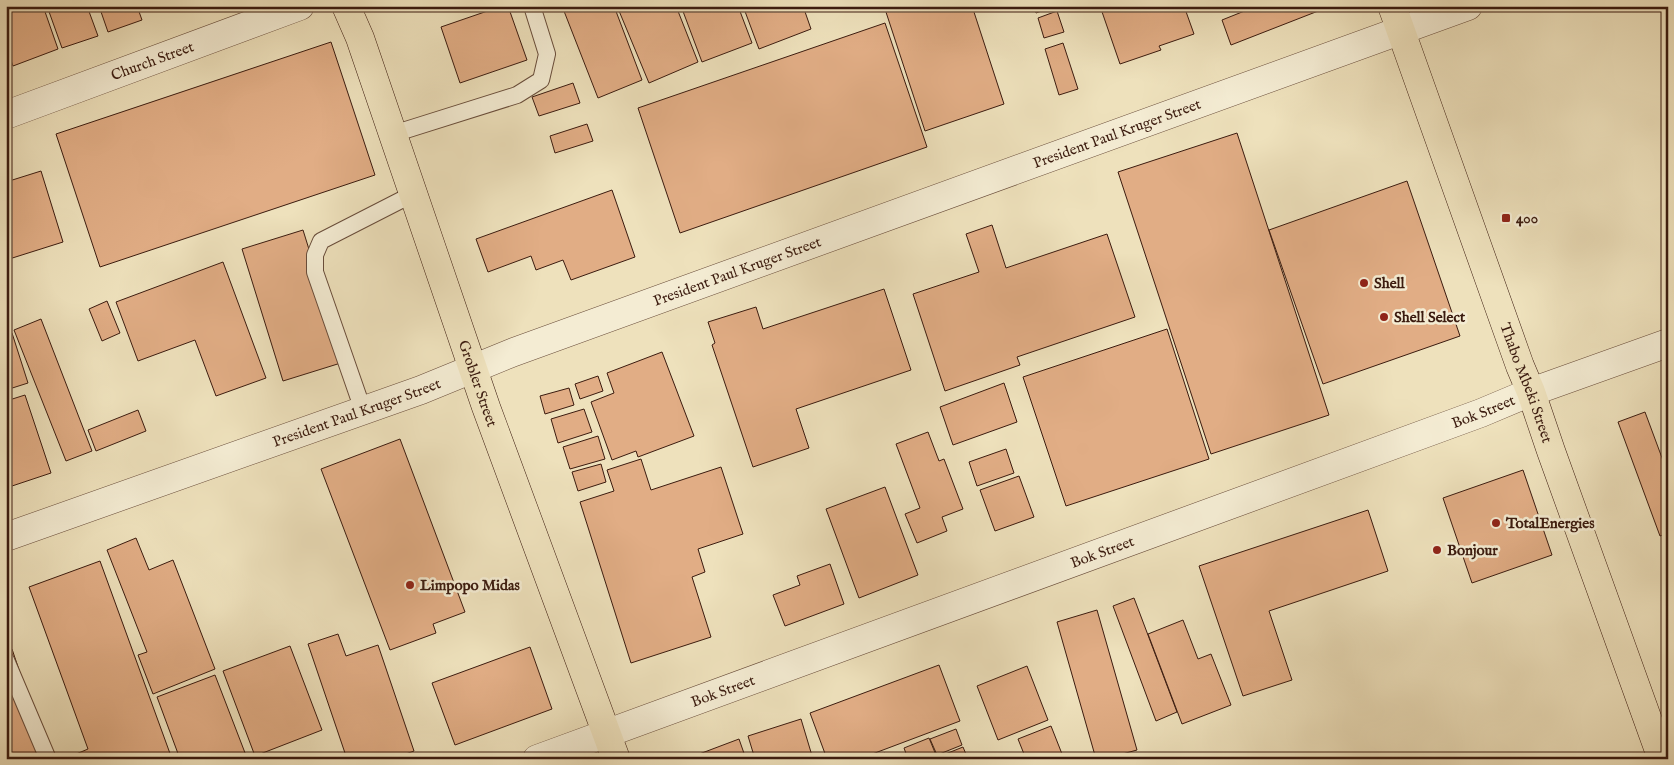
<svg xmlns="http://www.w3.org/2000/svg" width="1674" height="765" font-family="'IM FELL English',serif">
<rect width="100%" height="100%" fill="#eee1bc"/>
<filter id="stains"><feTurbulence type="fractalNoise" baseFrequency=".004" numOctaves="4"/><feColorMatrix values="0 0 0 0 .2 0 0 0 0 .09 0 0 0 0 .02 0 0 0 .5 -.17"/></filter>
<radialGradient id="worn" r=".72"><stop offset=".6" stop-color="#630" stop-opacity="0"/><stop offset="1" stop-color="#630" stop-opacity=".3"/></radialGradient>
<g fill="#e1ad85" stroke="#3b1b0f">
<polygon points="6,6 43,6 58,49 13,66 6,46"/>
<polygon points="47,6 87,6 98,36 62,48"/>
<polygon points="99,6 137,6 142,20 108,32"/>
<polygon points="142,6 159,6 143,11"/>
<polygon points="502,6 508,6 527,60 460,83 441,27"/>
<polygon points="562,6 614,6 642,80 598,98"/>
<polygon points="617,6 676,6 698,62 649,83"/>
<polygon points="681,6 738,6 752,43 702,62"/>
<polygon points="743,6 803,6 811,29 759,49"/>
<polygon points="884,6 972,6 1004,104 925,131"/>
<polygon points="1033,6 1053,6 1053,7 1036,13"/>
<polygon points="1100,6 1184,6 1194,34 1159,46 1161,50 1120,64"/>
<polygon points="1257,6 1331,6 1231,45 1222,20"/>
<polygon points="1057,11 1064,32 1044,38 1038,18"/>
<polygon points="885,23 927,147 680,233 638,108"/>
<polygon points="331,42 375,175 100,267 56,134"/>
<polygon points="1063,43 1078,89 1059,95 1045,49"/>
<polygon points="573,83 580,103 539,116 532,97"/>
<polygon points="587,124 593,141 555,153 550,136"/>
<polygon points="1237,133 1329,415 1211,454 1118,172"/>
<polygon points="41,171 63,242 6,260 6,182"/>
<polygon points="1407,181 1460,336 1323,384 1269,230"/>
<polygon points="612,190 635,257 571,280 563,260 536,270 531,256 488,272 476,239"/>
<polygon points="992,225 1006,268 1107,234 1135,317 1017,357 1020,365 945,391 913,294 979,272 966,234"/>
<polygon points="303,230 344,362 283,381 242,249"/>
<polygon points="223,262 266,378 216,396 195,340 138,361 116,302"/>
<polygon points="884,289 911,370 796,409 809,448 753,467 712,345 715,343 708,322 756,307 763,329"/>
<polygon points="107,301 120,333 102,341 89,309"/>
<polygon points="41,319 92,451 66,461 14,330"/>
<polygon points="1167,329 1209,459 1066,506 1023,377"/>
<polygon points="12,333 28,383 6,390 6,335"/>
<polygon points="662,352 694,436 638,457 636,451 612,460 591,402 614,393 607,373"/>
<polygon points="598,376 603,391 580,399 575,384"/>
<polygon points="1004,383 1017,422 953,445 940,407"/>
<polygon points="569,388 574,405 545,414 540,396"/>
<polygon points="25,395 51,473 6,488 6,401"/>
<polygon points="584,409 592,432 558,443 551,419"/>
<polygon points="138,410 146,431 96,451 88,430"/>
<polygon points="1645,412 1668,474 1668,533 1660,536 1618,422"/>
<polygon points="928,432 939,461 944,459 963,509 942,517 947,531 917,543 905,514 920,508 896,444"/>
<polygon points="598,436 605,459 570,469 563,447"/>
<polygon points="400,439 465,612 433,624 436,633 390,650 321,469"/>
<polygon points="1006,449 1014,473 977,486 969,462"/>
<polygon points="641,459 651,490 721,467 743,534 698,549 705,572 692,577 711,637 631,663 580,502 614,491 607,470"/>
<polygon points="601,464 606,482 578,491 572,472"/>
<polygon points="1523,470 1552,555 1472,583 1443,498"/>
<polygon points="1019,476 1034,517 995,531 980,490"/>
<polygon points="885,487 918,575 859,598 826,509"/>
<polygon points="1368,510 1388,571 1269,611 1292,680 1243,696 1199,566"/>
<polygon points="136,538 149,570 173,560 215,669 153,694 138,655 147,652 107,550"/>
<polygon points="100,561 172,759 70,759 69,757 88,749 29,587"/>
<polygon points="830,564 844,604 785,626 773,595 800,585 797,576"/>
<polygon points="1134,598 1177,712 1156,721 1113,606"/>
<polygon points="1097,610 1137,750 1104,759 1096,759 1057,622"/>
<polygon points="1183,620 1198,659 1211,654 1231,705 1182,724 1148,634"/>
<polygon points="338,634 346,656 378,645 414,751 392,759 347,759 308,644"/>
<polygon points="290,646 322,730 255,756 223,671"/>
<polygon points="530,647 552,709 455,745 432,683"/>
<polygon points="12,649 49,759 6,759 6,651"/>
<polygon points="939,665 960,721 859,759 827,759 810,713"/>
<polygon points="1027,666 1048,720 998,740 977,686"/>
<polygon points="215,675 247,758 180,759 157,697"/>
<polygon points="801,719 813,759 755,759 748,736"/>
<polygon points="1051,726 1064,759 1026,759 1018,739"/>
<polygon points="956,729 962,745 937,755 930,739"/>
<polygon points="929,738 936,755 925,759 908,759 904,748"/>
<polygon points="739,739 746,759 686,759"/>
<polygon points="963,747 968,759 938,759 938,757"/>
<polygon points="885,753 888,759 871,759"/>
</g>
<g fill="none" stroke-linecap="round" stroke-linejoin="round">
<defs>
<g id="lane">
<polyline points="393,134 517,95 541,80 547,54 532,6"/>
<polyline points="363,410 315,272 315,255 321,241 413,194"/>
<polyline points="6,660 48,759"/>
</g>
<g id="street">
<path id="s1" d="M 6,115 L 300,6"/>
<path id="s2" d="M 6,537 L 421,390 L 514,352 L 1468,6"/>
<path id="s3" d="M 537,759 L 1481,413 L 1531,392 L 1668,343"/>
</g>
<g id="primary">
<path id="s4" d="M 346,6 L 360,38 L 486,407 L 616,759"/>
<path id="s5" d="M 1392,6 L 1520,366 L 1531,392 L 1551,451 L 1662,759"/>
</g>
</defs>
<use href="#lane" stroke="#684c3a" stroke-width="18"/>
<use href="#street" stroke="#684c3a" stroke-width="29"/>
<use href="#primary" stroke="#3b1b0f" stroke-width="29"/>
<use href="#lane" stroke="#f4ecd3" stroke-width="16"/>
<use href="#street" stroke="#f4ecd3" stroke-width="28"/>
<use href="#primary" stroke="#eee1bc" stroke-width="28"/>
</g>
<g fill="#8f2418" stroke="#f4ecd3" stroke-width="2">
<rect x="1501" y="213" width="10" height="10" rx="2.5"/>
<circle cx="1364" cy="283" r="5"/>
<circle cx="1384" cy="317" r="5"/>
<circle cx="1496" cy="523" r="5"/>
<circle cx="1437" cy="550" r="5"/>
<circle cx="410" cy="585" r="5"/>
</g>
<g text-anchor="middle" dominant-baseline="central" stroke-width="5" stroke-linejoin="round" paint-order="stroke">
<g font-size="15" fill="#3b1b0f" stroke="#f4ecd3">
<text stroke="none"><textPath href="#s1" startOffset="156">Church Street</textPath></text>
<text stroke="none"><textPath href="#s2" startOffset="1182">President Paul Kruger Street</textPath></text>
<text stroke="none"><textPath href="#s2" startOffset="778">President Paul Kruger Street</textPath></text>
<text stroke="none"><textPath href="#s4" startOffset="400">Grobler Street</textPath></text>
<text stroke="none"><textPath href="#s5" startOffset="400">Thabo Mbeki Street</textPath></text>
<text stroke="none"><textPath href="#s2" startOffset="372">President Paul Kruger Street</textPath></text>
<text stroke="none"><textPath href="#s3" startOffset="1008">Bok Street</textPath></text>
<text stroke="none"><textPath href="#s3" startOffset="602">Bok Street</textPath></text>
<text stroke="none"><textPath href="#s3" startOffset="198">Bok Street</textPath></text>
</g>
<g font-size="15" font-weight="bold" fill="#3b1b0f" stroke="#f4ecd3" text-anchor="start">
<text x="1516" y="218">400</text>
<text x="1374" y="283">Shell</text>
<text x="1394" y="317">Shell Select</text>
<text x="1506" y="523">TotalEnergies</text>
<text x="1447" y="550">Bonjour</text>
<text x="420" y="585">Limpopo Midas</text>
</g>
</g>
<rect width="1674" height="765" fill="none" stroke="#eee1bc" stroke-width="25"/>
<rect x="8" y="8" width="1659" height="750" fill="none" stroke="#3b1b0f" stroke-width="2.5"/>
<rect x="12" y="12" width="1649" height="740" fill="none" stroke="#3b1b0f"/>
<rect width="100%" height="100%" filter="url(#stains)"/>
<rect width="100%" height="100%" fill="url(#worn)"/>
</svg>
